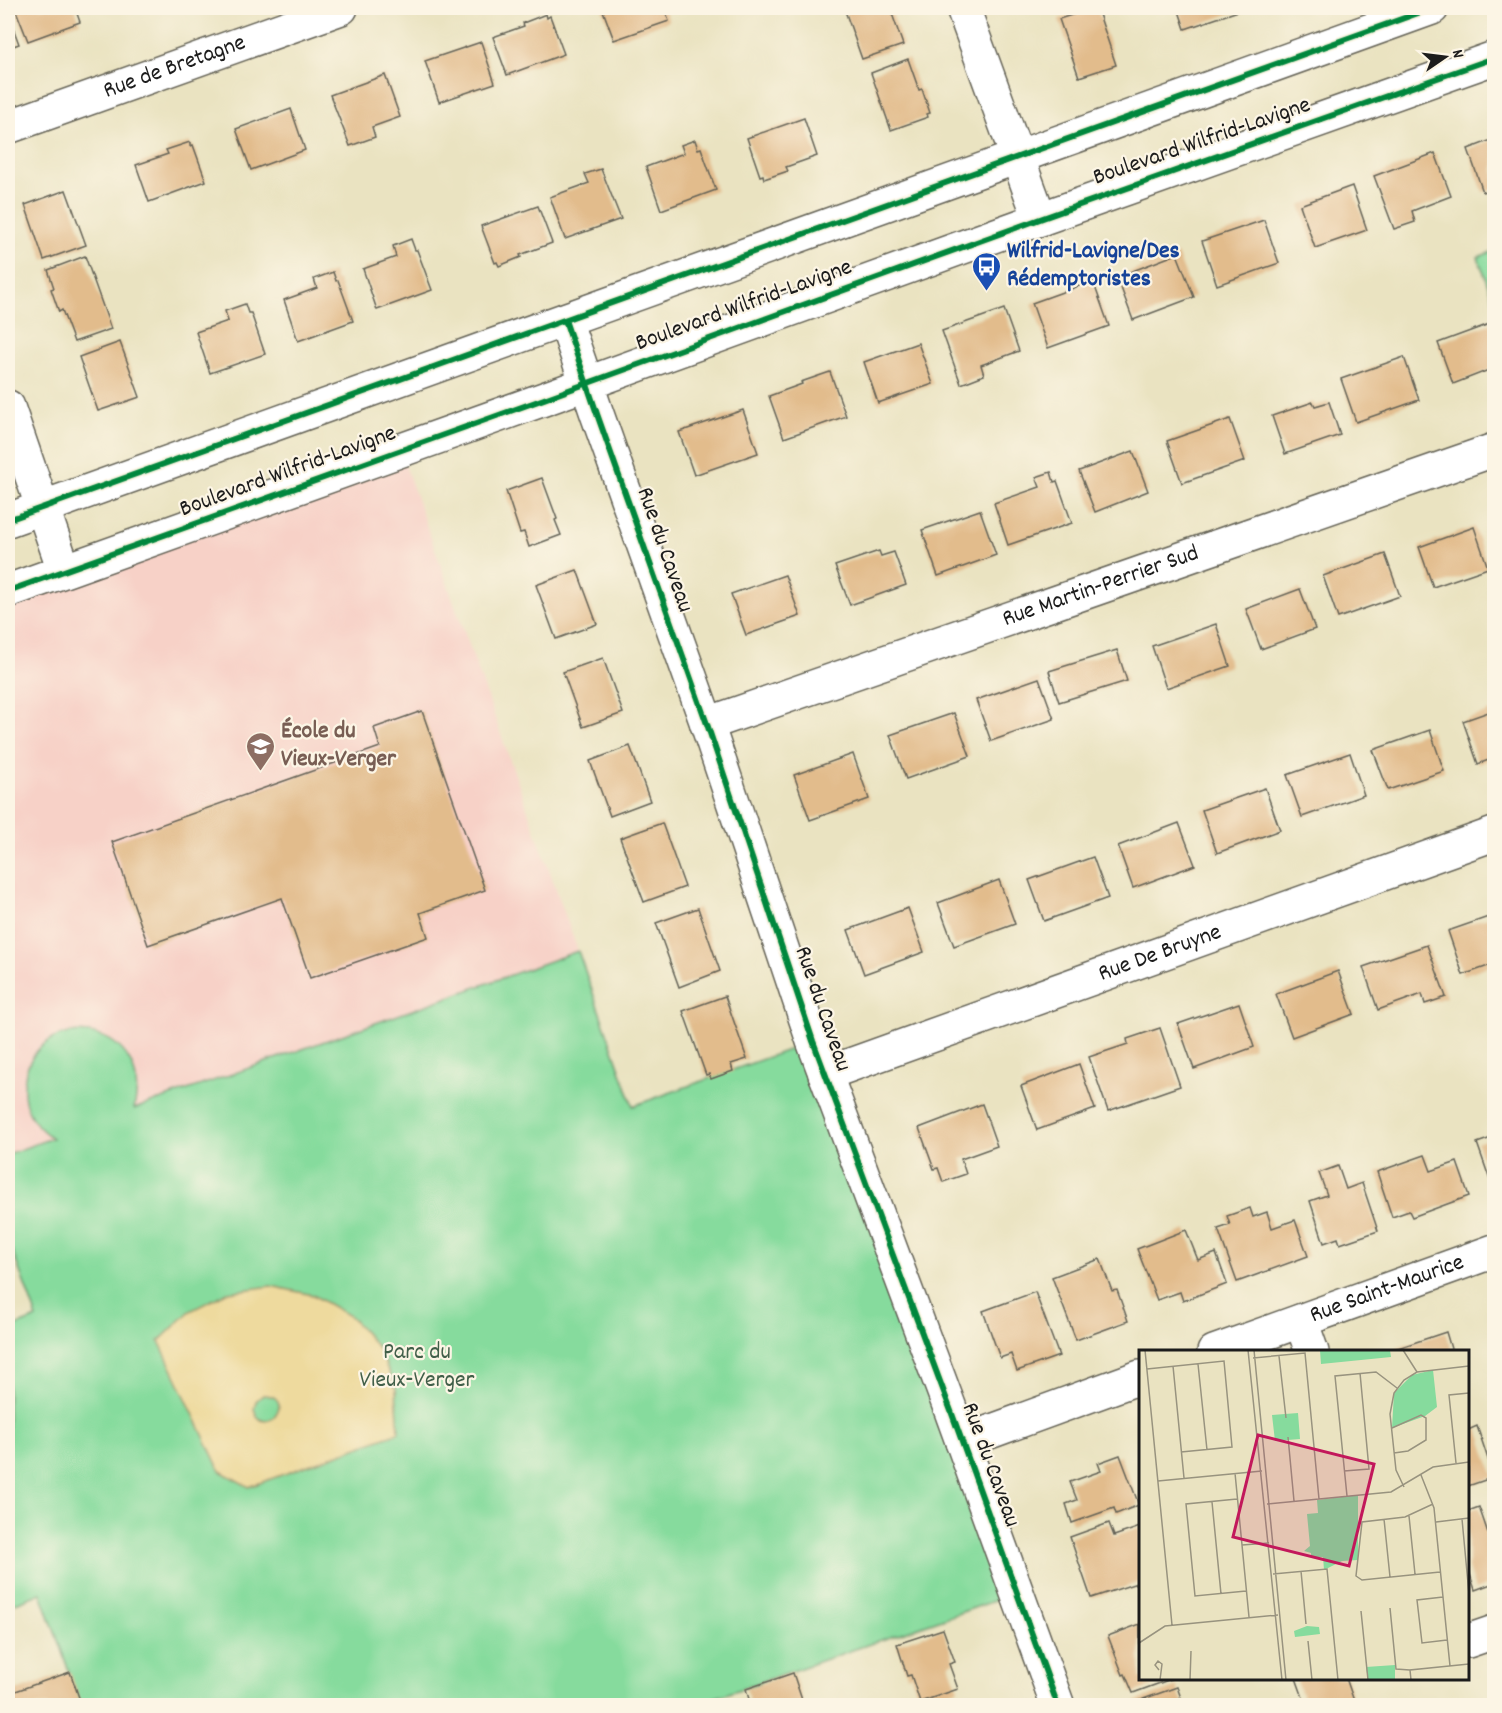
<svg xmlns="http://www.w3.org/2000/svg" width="1502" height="1713" font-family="Dekko,sans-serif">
<rect width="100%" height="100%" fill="#fcf5e5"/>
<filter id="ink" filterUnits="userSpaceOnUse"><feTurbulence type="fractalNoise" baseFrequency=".0167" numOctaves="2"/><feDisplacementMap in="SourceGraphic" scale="12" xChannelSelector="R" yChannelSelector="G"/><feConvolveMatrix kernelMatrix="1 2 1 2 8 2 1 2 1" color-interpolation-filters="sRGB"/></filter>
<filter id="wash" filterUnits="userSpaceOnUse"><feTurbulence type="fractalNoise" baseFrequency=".008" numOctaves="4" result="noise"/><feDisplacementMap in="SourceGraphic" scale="24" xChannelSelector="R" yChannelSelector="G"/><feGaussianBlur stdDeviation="1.35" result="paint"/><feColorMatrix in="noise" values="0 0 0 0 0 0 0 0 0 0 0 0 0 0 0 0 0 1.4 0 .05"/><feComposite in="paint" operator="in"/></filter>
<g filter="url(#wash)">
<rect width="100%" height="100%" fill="#eae3c1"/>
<polygon fill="#f7d1c7" points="400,451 578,951 8,1154 8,591"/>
<g fill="#86db9d" stroke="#517c5c" stroke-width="1.5">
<polygon points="1494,251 1494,302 1478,257"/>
<path d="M 578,951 L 633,1106 L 813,1041 L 1017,1593 L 694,1705 L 81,1705 L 41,1593 L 8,1606 L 8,1329 L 37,1318 L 8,1239 L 8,1154 L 52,1138 C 35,1126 23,1110 24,1088 C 26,1005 156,1017 134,1109 Z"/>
</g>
<path fill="#eeda9e" stroke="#857b5d" stroke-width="1.5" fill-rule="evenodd" d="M 271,1286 L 313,1295 L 351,1317 L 379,1349 L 396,1389 L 399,1432 L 249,1487 L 220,1471 L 159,1341 L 190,1311 L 228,1292 ZM 263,1395 C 299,1395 264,1442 254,1409 L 256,1401 Z"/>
<g id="blocks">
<g fill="#e2bc8c">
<polygon points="15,8 75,8 80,22 28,41"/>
<polygon points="602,8 664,8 669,21 614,40"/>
<polygon points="844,8 890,8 903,45 862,59"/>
<polygon points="1094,8 1097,8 1116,65 1079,77 1059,19"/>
<polygon points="1178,8 1240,8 1241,10 1185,29"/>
<polygon points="8,14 19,44 8,48"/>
<polygon points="546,14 547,18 550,16 564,54 507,75 493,37 524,26 523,23"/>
<polygon points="481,42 495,83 439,102 425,61"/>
<polygon points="908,59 919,90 922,89 930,113 927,114 928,117 891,130 871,73"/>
<polygon points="385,75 400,117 372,127 375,137 350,146 330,95"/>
<polygon points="291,109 305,150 251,170 236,129"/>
<polygon points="804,118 817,156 786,167 788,171 764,179 763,175 760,176 747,138"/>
<polygon points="1494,139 1494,189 1483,192 1468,149"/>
<polygon points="695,140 698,149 701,148 716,190 661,210 646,167 684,153 681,145"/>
<polygon points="190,142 190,146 193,145 206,181 149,202 136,165 168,154 166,150"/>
<polygon points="1435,153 1451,196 1412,211 1415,222 1394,229 1374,176"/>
<polygon points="601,169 621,219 565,239 550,197 589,183 585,174"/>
<polygon points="1352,186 1367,230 1315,248 1300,205"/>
<polygon points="66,190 86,245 44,260 25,205"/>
<polygon points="538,206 552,243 520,255 521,257 499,266 497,262 495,263 481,226"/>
<polygon points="1264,220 1279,263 1217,285 1202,241"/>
<polygon points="411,239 415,250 417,250 432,290 377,310 363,269 396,257 393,246"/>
<polygon points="1177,254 1194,297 1133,320 1117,277"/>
<polygon points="85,256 111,329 74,342 62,310 59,312 51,289 54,288 48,270"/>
<polygon points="333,272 336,281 338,280 353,321 298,341 284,300 317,288 314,279"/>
<polygon points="1093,281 1109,326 1048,348 1032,303"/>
<polygon points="245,304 248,313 251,313 265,354 210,373 196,332 228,321 225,311"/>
<polygon points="1004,309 1019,351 981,365 984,375 961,384 942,331"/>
<polygon points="1492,323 1494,330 1494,368 1453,384 1438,343"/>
<polygon points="120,342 140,397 98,411 79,357"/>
<polygon points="918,343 933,384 878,403 864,362"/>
<polygon points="1404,357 1419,400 1356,422 1341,379"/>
<polygon points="830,372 846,416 784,438 769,396 802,384 801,382"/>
<polygon points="1313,402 1315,406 1329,402 1340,435 1285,454 1272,416"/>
<polygon points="743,410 758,453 694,475 679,432"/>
<polygon points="1230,419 1245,461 1182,483 1167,441"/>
<polygon points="1133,451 1148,491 1095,512 1079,471"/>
<polygon points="1051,472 1054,482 1057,481 1072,523 1008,545 994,503 1040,487 1036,477"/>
<polygon points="542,478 557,519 555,520 561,535 529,547 524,532 520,533 506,491"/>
<polygon points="980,510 996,555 938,576 922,530"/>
<polygon points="1474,527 1488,568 1433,587 1419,547"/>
<polygon points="879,551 881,556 894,552 906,585 850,605 835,566"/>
<polygon points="1385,554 1400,596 1338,618 1323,576"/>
<polygon points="577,570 597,624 556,639 536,585"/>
<polygon points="785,575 800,616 746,635 731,594"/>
<polygon points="1300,589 1315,629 1261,649 1246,609"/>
<polygon points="1216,624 1230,666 1166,688 1152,646"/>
<polygon points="1117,650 1127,681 1059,702 1049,671"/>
<polygon points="603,658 623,713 583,727 563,672"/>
<polygon points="1039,678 1054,719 991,741 976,700"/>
<polygon points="1494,710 1494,758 1478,764 1463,721"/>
<polygon points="422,711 485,890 420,913 428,937 310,978 282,898 148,945 112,842 380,747 374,728"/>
<polygon points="954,713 970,756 906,779 890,735"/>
<polygon points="1430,730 1444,771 1388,790 1373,750"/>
<polygon points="630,746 650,801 610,816 590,761"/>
<polygon points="1350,753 1364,795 1302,817 1287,775"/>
<polygon points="853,754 869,799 810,820 794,775"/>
<polygon points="1265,788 1280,830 1217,853 1202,810"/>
<polygon points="662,823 685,887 644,902 620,838"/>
<polygon points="1179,823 1195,865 1133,888 1118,846"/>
<polygon points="1093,857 1108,898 1044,921 1029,880"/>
<polygon points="999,880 1015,924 954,946 938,903"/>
<polygon points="698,908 720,971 679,987 656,923"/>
<polygon points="908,908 924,952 864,974 848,930"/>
<polygon points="1494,915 1494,964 1463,975 1448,931"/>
<polygon points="1427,945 1446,997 1425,1004 1422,994 1378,1010 1363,967"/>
<polygon points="1338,971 1354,1014 1292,1037 1276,994"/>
<polygon points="725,996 747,1059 731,1064 733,1071 711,1079 709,1074 706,1075 683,1011"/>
<polygon points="1239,1003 1254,1047 1194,1069 1178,1024"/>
<polygon points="1160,1028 1180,1086 1108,1111 1089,1057 1128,1044 1127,1039"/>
<polygon points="1079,1064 1095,1109 1037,1130 1021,1086"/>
<polygon points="982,1104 997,1146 961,1159 966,1174 943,1182 938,1168 934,1169 919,1128"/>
<polygon points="1494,1137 1494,1182 1491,1183 1477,1143"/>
<polygon points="1425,1155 1431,1171 1457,1162 1469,1196 1412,1217 1409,1211 1392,1217 1377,1172"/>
<polygon points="1338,1166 1346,1189 1362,1183 1378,1231 1340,1244 1338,1238 1324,1243 1310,1201 1327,1195 1319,1173"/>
<polygon points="1250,1208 1253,1217 1267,1212 1272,1228 1295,1220 1308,1256 1237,1282 1218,1229 1230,1225 1227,1216"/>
<polygon points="1186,1230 1198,1260 1216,1253 1227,1284 1183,1301 1180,1292 1157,1300 1137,1249"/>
<polygon points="1100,1259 1112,1291 1117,1290 1128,1321 1076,1340 1052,1277"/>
<polygon points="1035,1292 1059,1356 1017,1371 1011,1354 1000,1358 983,1311"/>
<polygon points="1446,1332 1452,1352 1389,1352 1389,1351"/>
<polygon points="1477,1426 1494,1477 1468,1486 1468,1430"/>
<polygon points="1120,1455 1139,1505 1116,1514 1114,1508 1072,1523 1066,1504 1077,1500 1070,1482 1101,1471 1098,1463"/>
<polygon points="1479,1507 1488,1533 1494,1531 1494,1583 1475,1590 1468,1568 1468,1511"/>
<polygon points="1109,1523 1114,1536 1140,1527 1140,1582 1091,1598 1070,1537"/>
<polygon points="1140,1624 1140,1678 1171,1679 1133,1693 1125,1674 1123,1675 1108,1636"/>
<polygon points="943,1629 955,1662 949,1664 958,1689 920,1702 911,1675 907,1676 897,1644"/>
<polygon points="70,1672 82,1706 14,1706 10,1693"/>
<polygon points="793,1673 804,1706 751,1706 746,1689"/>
<polygon points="1296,1678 1346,1678 1354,1701 1340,1706 1306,1706"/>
<polygon points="1177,1687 1184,1706 1137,1706 1135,1702"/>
</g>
</g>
</g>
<g filter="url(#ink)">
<use href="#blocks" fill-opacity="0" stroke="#646256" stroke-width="1.5"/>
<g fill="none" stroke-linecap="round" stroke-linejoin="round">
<defs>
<g id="minor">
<polyline points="963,8 1040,219"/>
<path id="s1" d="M 8,127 L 341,8"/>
<polyline points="565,320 597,414 707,724 813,1041 951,1411 1058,1706"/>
<polyline points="8,407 64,570"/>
<path id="s2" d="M 707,724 L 1494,450"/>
<path id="s3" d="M 825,1074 L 1494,834"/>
<polyline points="1301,1321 1312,1352"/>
<path id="s4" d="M 1214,1352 L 1494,1251"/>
<polyline points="962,1442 1140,1377"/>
<polyline points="1468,1641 1494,1632"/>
</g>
<g id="major">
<polyline points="8,520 1432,8"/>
<polyline points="8,591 544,399 1040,219 1494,58"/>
</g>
</defs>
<use href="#minor" stroke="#646256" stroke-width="36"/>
<use href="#major" stroke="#646256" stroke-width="36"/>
<use href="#minor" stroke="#fff" stroke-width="33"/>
<use href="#major" stroke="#fff" stroke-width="33"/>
<defs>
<g id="cycleway">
<polyline points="565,320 597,414 707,724 813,1041 951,1411 1058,1706"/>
<polyline points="8,520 1432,8"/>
<polyline points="8,591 544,399 1040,219 1494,58"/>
</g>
</defs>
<use href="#cycleway" stroke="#fcf5e5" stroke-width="10"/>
<use href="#cycleway" stroke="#00873e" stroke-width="6"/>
</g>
</g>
<defs>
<symbol id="bus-pin" viewBox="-11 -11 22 30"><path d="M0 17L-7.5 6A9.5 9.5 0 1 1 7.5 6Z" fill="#1a4fb4" stroke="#fcf5e5"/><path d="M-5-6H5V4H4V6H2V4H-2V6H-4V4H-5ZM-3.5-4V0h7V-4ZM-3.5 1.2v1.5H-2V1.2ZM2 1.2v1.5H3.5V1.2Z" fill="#fff"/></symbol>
<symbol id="school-pin" viewBox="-11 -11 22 30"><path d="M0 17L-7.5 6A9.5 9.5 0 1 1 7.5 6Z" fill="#8d6e63" stroke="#fcf5e5"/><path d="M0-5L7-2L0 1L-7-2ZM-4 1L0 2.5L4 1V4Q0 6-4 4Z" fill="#fff"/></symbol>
</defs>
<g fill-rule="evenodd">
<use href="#bus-pin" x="970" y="250" width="33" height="45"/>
<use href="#school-pin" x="244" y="730" width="33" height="45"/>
</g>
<g text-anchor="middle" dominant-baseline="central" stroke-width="4.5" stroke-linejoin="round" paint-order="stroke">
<g font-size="24" fill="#1c1c1c" stroke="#fcf5e5">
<text stroke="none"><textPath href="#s1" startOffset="177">Rue de Bretagne</textPath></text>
<text transform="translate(1202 142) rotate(-19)">Boulevard Wilfrid-Lavigne</text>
<text transform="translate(744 306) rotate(-20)">Boulevard Wilfrid-Lavigne</text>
<text transform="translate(288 472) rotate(-20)">Boulevard Wilfrid-Lavigne</text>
<text transform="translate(664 550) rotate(71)">Rue du Caveau</text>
<text stroke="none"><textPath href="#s2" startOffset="417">Rue Martin-Perrier Sud</textPath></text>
<text stroke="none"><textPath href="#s3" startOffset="356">Rue De Bruyne</textPath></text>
<text transform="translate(822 1009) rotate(71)">Rue du Caveau</text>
<text stroke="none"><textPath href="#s4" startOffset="184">Rue Saint-Maurice</textPath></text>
<text transform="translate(990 1465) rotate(70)">Rue du Caveau</text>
</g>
<g font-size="24" font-weight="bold" fill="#164399" stroke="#fcf5e5" text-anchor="start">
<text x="1007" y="252">Wilfrid-Lavigne/Des<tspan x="1007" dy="28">Rédemptoristes</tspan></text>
</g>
<g font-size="24" font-weight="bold" fill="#785e54" stroke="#fcf5e5" text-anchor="start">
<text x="281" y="732">École du<tspan x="281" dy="28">Vieux-Verger</tspan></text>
</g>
<g font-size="24" fill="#415f49" stroke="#fcf5e5">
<text x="417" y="1353">Parc du<tspan x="417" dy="28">Vieux-Verger</tspan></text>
</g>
</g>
<g transform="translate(1139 1350)">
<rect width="330" height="330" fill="#eae3c1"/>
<path d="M 181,0 L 251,0 L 252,7 L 182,14 ZM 294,20 L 298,57 L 286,66 L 253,78 L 255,43 L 273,25 ZM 159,63 L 161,89 L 136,91 L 133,65 ZM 219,145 L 219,210 L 203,211 L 185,220 L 184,207 L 172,208 L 172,203 L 165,201 L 171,196 L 168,164 L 179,163 L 178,150 ZM 168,276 L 180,277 L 181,284 L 156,287 L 155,281 ZM 256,315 L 256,330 L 229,330 L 227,317 Z" fill="#86db9d"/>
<path fill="none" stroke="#98937f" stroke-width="1.5" d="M 6,0 L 33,275M 109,0 L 143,330M 115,0 L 147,330M 264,0 L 278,22M 140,6 L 147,68M 114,8 L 166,3 L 180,149M 59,14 L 68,100M 34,16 L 45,128M 8,19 L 85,11 L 93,97 L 42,102M 253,78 L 282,65 L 287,68 L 287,90 L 269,101 L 255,103M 149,87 L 155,151M 317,113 L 310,45 L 330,43M 205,121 L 230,119 L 221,23M 96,123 L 110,267M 282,125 L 295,158 L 311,316M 19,131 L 123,121M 265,137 L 257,120 L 251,64 L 255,43 L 265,30 L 278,22 L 330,16M 208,146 L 196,26 L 237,22 L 258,38M 98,149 L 47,154 L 56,246 L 107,241M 73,152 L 82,244M 128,154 L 252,142 L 294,117 L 330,112M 294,154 L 266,167 L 223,172 L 217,226 L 223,230 L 301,222M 270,166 L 276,224M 245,169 L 251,227M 323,169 L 330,244M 297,172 L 330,168M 103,195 L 130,193M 162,221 L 167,274M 134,224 L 188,219 L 199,330M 304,247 L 278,250 L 283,293 L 308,290M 251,258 L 257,319 L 271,320M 222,261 L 229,330M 169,291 L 173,330M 0,293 L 26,276 L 139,265M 20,320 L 16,315 L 19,311 L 23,314 L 21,330M 51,330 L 52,301M 272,330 L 271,320 L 330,314"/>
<path fill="#c2185b" fill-opacity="0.15" stroke="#c2185b" stroke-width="3" d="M 119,85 L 235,114 L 210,216 L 94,187 Z"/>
<rect width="330" height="330" fill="none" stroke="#1c1c1c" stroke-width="3"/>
</g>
<rect width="1502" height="1713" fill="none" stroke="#fcf5e5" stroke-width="30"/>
<g transform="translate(1445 57) rotate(76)" stroke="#fcf5e5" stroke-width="4.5" paint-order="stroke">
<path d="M0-4.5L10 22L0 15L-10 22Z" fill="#1c1c1c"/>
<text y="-9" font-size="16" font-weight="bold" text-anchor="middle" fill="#1c1c1c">N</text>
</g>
</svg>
